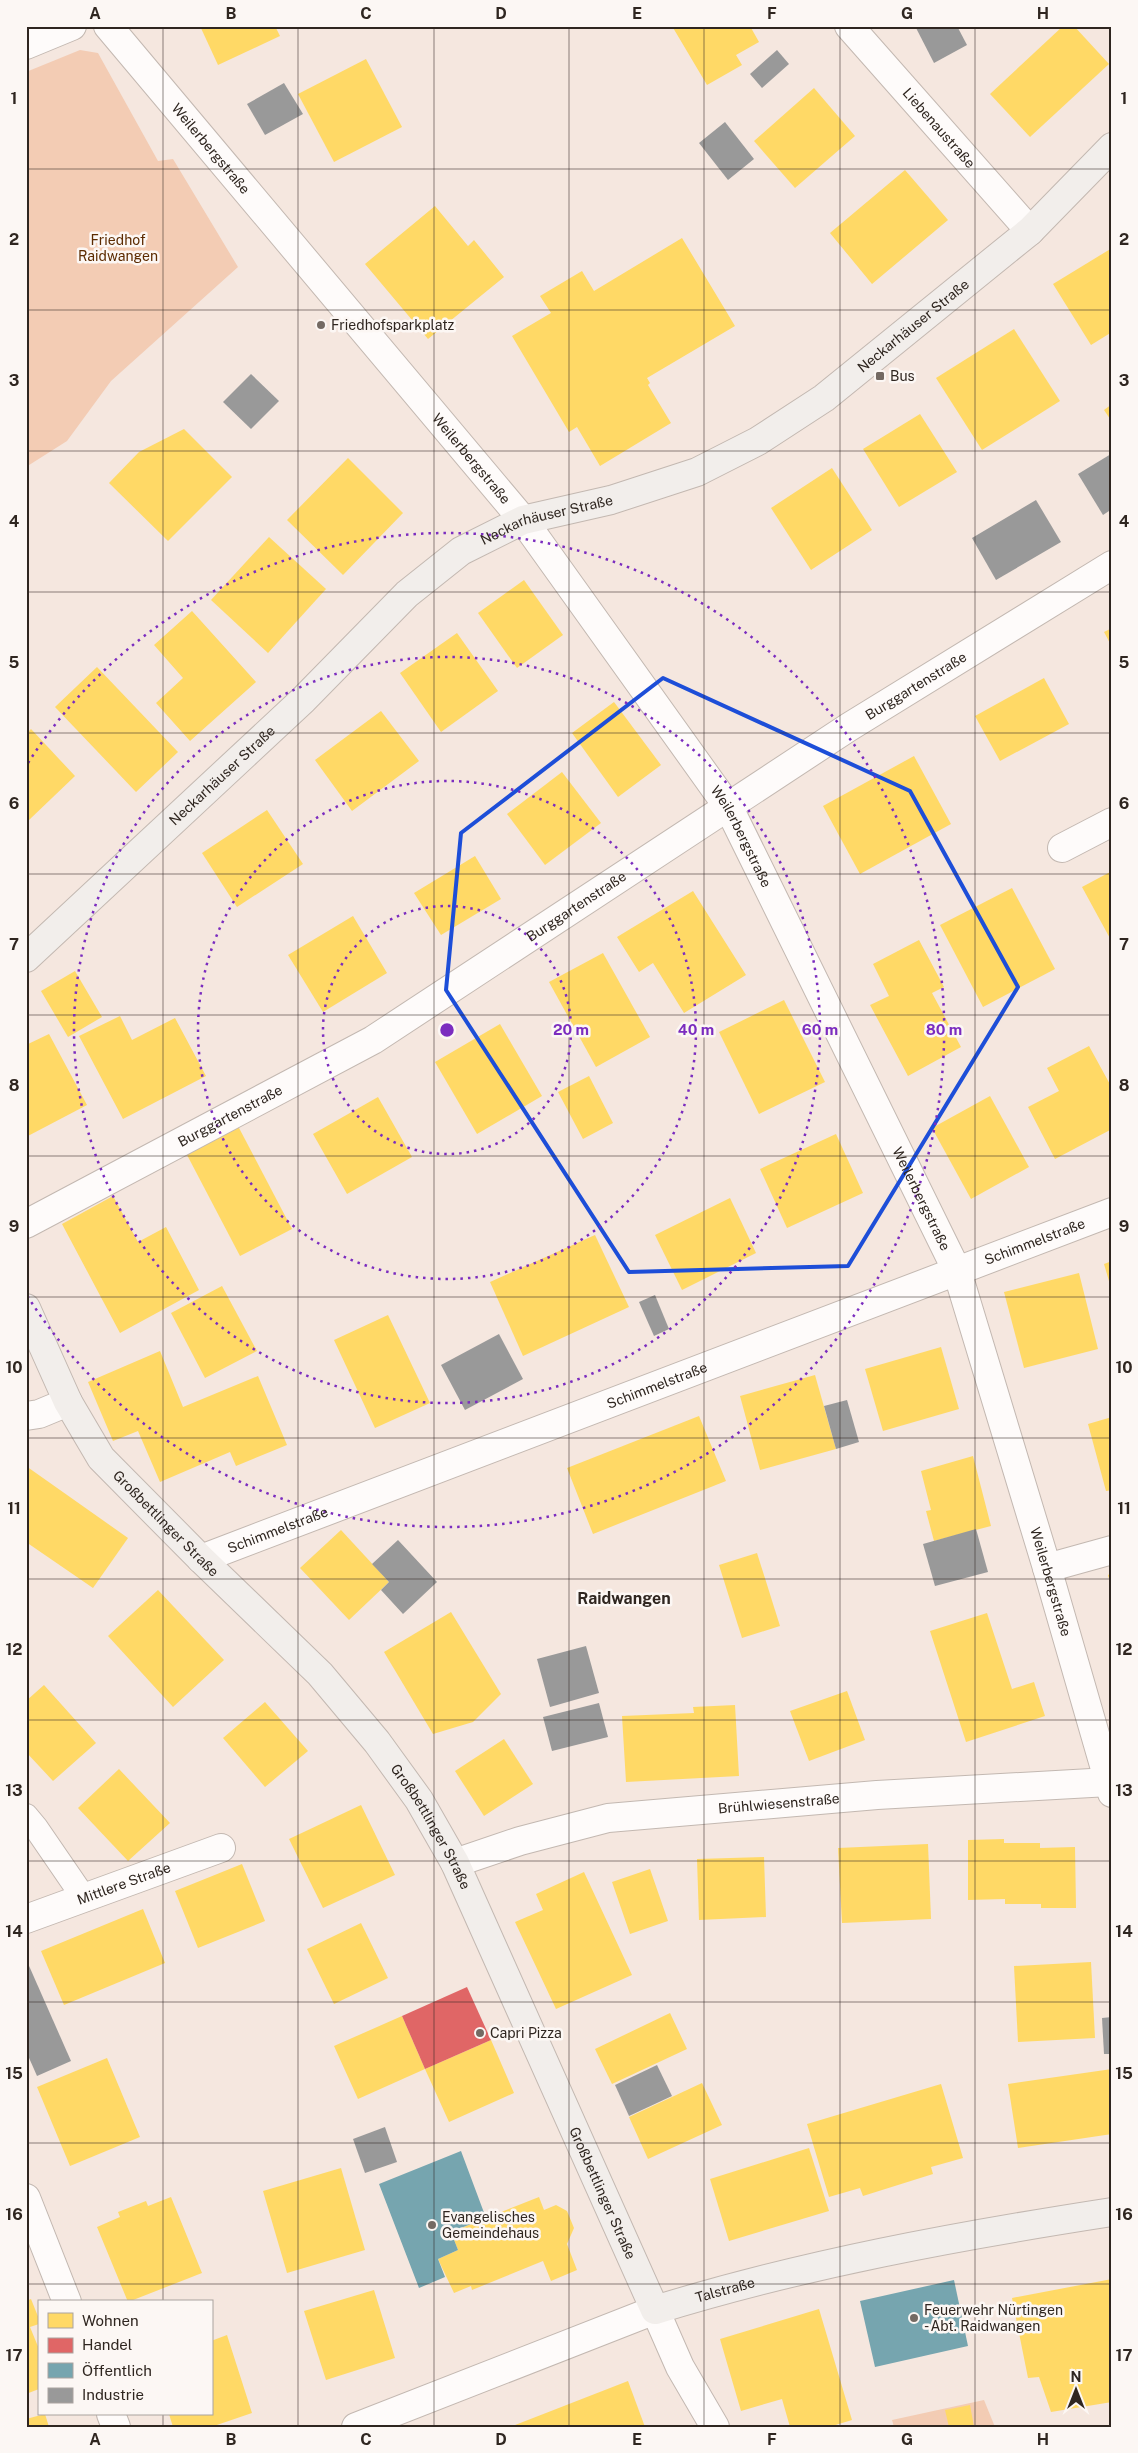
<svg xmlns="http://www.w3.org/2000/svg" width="1138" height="2453" font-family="'Public Sans',sans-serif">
<rect width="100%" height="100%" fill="#f5e7df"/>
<g fill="#f3ccb4">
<polygon points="80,50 98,53 158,161 173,159 238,267 111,381 67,441 26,467 26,72"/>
<polygon points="984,2400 995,2427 894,2427 892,2420"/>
</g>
<g fill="#ffd966">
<polygon points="200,26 275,26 280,36 218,65"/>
<polygon points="672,26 750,26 759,42 736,55 742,65 707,85"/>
<polygon points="1063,26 1074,26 1109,64 1030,137 990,94"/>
<polygon points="366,59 402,127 334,162 298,94"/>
<polygon points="814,88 855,136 795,188 754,141"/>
<polygon points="905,170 948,220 872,284 830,233"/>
<polygon points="435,206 468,246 474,240 504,277 428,339 365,264"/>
<polygon points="682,238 735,326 647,378 650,383 648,385 671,423 600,466 577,427 569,432 512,336 551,313 540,296 582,271 594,291"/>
<polygon points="1112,248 1112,332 1091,345 1053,284"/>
<polygon points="1014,329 1060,401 982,450 936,378"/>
<polygon points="1112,404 1112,422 1104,410"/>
<polygon points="920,414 957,472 899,507 863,449"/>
<polygon points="184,429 232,477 168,541 109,483 139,452"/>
<polygon points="348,458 403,513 343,575 287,520"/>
<polygon points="832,468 872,530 811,570 771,508"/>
<polygon points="269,537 326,589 268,653 211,600"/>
<polygon points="524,580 563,635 517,668 478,613"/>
<polygon points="192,611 256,682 190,741 156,703 183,678 154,645"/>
<polygon points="1112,628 1112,647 1104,632"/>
<polygon points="457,633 498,691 441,732 400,673"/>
<polygon points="97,667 178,752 136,792 55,707"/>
<polygon points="1044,678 1069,724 1000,761 975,716"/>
<polygon points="614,702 661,765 618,797 572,733"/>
<polygon points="381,711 419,761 352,811 315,760"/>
<polygon points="31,729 75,776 29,820 26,818 26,734"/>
<polygon points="914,756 951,824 860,874 823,806"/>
<polygon points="562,772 601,823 545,865 507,814"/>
<polygon points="267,810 303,864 237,907 202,853"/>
<polygon points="475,856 501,899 441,935 414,893"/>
<polygon points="1112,871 1112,942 1082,887"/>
<polygon points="1012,888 1055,969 983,1007 940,925"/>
<polygon points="693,891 746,975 684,1013 653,963 639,972 617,937"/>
<polygon points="353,916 387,973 323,1012 288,955"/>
<polygon points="919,940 944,987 932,993 961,1047 908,1076 870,1005 889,996 873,964"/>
<polygon points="603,953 650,1037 596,1067 549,982"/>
<polygon points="75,971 102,1017 68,1037 41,991"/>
<polygon points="784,1000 825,1082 759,1114 719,1032"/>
<polygon points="120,1016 132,1040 175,1018 206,1076 123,1119 79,1036"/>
<polygon points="500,1024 542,1096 477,1134 435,1062"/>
<polygon points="49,1034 87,1105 26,1137 26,1045"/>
<polygon points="1089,1046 1112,1088 1112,1129 1055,1159 1028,1107 1059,1091 1047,1068"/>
<polygon points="589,1076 613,1123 583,1139 558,1092"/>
<polygon points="990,1096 1029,1167 971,1199 932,1128"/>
<polygon points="378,1097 412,1157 347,1194 313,1134"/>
<polygon points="238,1126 292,1229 240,1256 186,1153"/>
<polygon points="836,1134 863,1193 787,1228 760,1169"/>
<polygon points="113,1196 138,1242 166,1227 199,1290 120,1333 62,1224"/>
<polygon points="730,1198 756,1253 682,1290 655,1235"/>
<polygon points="595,1235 629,1307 523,1356 490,1282"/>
<polygon points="1112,1261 1112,1288 1111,1288 1104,1264"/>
<polygon points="1079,1273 1098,1349 1024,1368 1004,1292"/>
<polygon points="222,1286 257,1351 205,1378 171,1313"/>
<polygon points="388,1315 430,1403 375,1428 334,1340"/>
<polygon points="941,1347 959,1409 883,1431 865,1369"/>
<polygon points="160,1351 183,1407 258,1376 287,1445 236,1466 230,1452 160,1482 138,1431 113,1441 88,1382"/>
<polygon points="815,1375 836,1449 760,1470 740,1396"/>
<polygon points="699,1416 726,1481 593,1534 567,1468"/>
<polygon points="1112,1417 1112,1490 1106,1491 1088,1424"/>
<polygon points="973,1456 991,1526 934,1541 926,1511 931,1510 921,1471"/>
<polygon points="26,1466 128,1538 93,1588 26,1542"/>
<polygon points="341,1530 389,1582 349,1620 300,1568"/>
<polygon points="757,1553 780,1626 742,1638 719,1565"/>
<polygon points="1112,1573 1112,1586 1111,1586 1108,1575"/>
<polygon points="158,1590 224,1660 173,1707 108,1636"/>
<polygon points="451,1612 501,1694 473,1722 433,1734 384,1652"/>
<polygon points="987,1613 1012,1689 1034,1682 1045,1716 966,1742 930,1631"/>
<polygon points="44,1685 96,1743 53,1781 26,1752 26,1701"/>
<polygon points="847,1691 865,1740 809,1761 790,1711"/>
<polygon points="265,1702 308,1751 265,1787 223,1738"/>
<polygon points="735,1705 739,1776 626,1782 622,1716 694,1713 693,1707"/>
<polygon points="504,1739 533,1784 484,1816 455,1771"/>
<polygon points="119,1769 170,1823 128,1861 78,1808"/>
<polygon points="361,1805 395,1875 323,1908 289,1839"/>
<polygon points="1004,1839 1004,1843 1040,1843 1040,1848 1075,1847 1076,1908 1041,1908 1041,1904 1005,1904 1005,1899 968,1900 968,1840"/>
<polygon points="928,1844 931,1919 842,1923 838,1848"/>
<polygon points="764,1857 766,1917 699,1920 697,1859"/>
<polygon points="242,1864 265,1921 198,1948 175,1891"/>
<polygon points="650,1869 668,1921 630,1934 612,1882"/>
<polygon points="584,1872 632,1975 556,2009 515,1922 543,1910 536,1894"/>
<polygon points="143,1909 165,1963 64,2005 41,1951"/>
<polygon points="361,1923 388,1978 334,2004 307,1949"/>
<polygon points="1091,1962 1095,2038 1018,2042 1014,1966"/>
<polygon points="670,2013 687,2049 612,2084 595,2049"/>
<polygon points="402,2016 425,2069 491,2040 514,2093 449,2122 425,2069 358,2099 334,2046"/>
<polygon points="107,2058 140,2137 70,2166 37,2087"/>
<polygon points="1112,2069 1112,2134 1018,2148 1008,2084"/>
<polygon points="702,2083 722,2125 648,2159 629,2117"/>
<polygon points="941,2084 963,2158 931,2167 933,2174 863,2196 860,2188 829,2197 807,2124"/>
<polygon points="809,2148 829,2211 729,2241 710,2179"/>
<polygon points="341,2168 365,2250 287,2273 263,2191"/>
<polygon points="171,2197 202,2273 128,2302 97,2227 120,2217 118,2212 146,2201 148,2206"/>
<polygon points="539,2197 544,2210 556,2205 567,2211 574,2228 567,2244 577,2270 551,2281 543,2261 472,2290 471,2286 454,2293 438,2259 458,2250 451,2232"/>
<polygon points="1112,2279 1112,2402 1051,2412 1039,2377 1028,2378 1012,2298"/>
<polygon points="374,2290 395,2358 326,2380 304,2311"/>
<polygon points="31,2299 39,2319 39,2324 30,2327 39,2349 39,2389 26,2394 26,2301"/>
<polygon points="819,2309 852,2420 829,2427 790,2427 782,2399 741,2411 720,2339"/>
<polygon points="227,2335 252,2413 211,2427 173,2427 169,2414 211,2414 211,2341"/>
<polygon points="628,2381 645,2427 510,2427"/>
<polygon points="970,2405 974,2427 949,2427 945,2410"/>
<polygon points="45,2414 49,2427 26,2427 26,2419"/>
</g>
<polygon fill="#e06666" points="467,1987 491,2040 425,2069 402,2016"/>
<g fill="#76a5af">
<polygon points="461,2151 486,2218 451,2232 458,2250 438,2259 445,2277 419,2288 379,2184"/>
<polygon points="954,2280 968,2346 875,2367 860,2301"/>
</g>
<g fill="#999">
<polygon points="915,26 957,26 967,45 934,63"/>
<polygon points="777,50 789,64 762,88 750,74"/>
<polygon points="284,83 303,114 265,135 247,104"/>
<polygon points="725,122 754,159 728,180 699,143"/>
<polygon points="251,374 279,401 251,429 223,402"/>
<polygon points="1111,454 1112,509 1103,515 1078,474"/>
<polygon points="1036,500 1061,542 996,580 972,538"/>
<polygon points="655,1295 669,1329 654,1336 639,1302"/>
<polygon points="499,1334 523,1379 465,1410 441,1365"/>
<polygon points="847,1400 859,1442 836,1449 824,1406"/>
<polygon points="976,1529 988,1572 935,1586 923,1544"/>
<polygon points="398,1540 437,1582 403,1614 381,1590 389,1582 372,1564"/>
<polygon points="586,1646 599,1693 550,1707 537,1659"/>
<polygon points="599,1703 608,1737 552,1751 543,1717"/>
<polygon points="26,1959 71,2061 37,2076 26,2051"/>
<polygon points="1112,2017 1112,2054 1104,2054 1102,2018"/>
<polygon points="657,2065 672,2096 629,2116 615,2085"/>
<polygon points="385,2127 397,2162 365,2173 353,2139"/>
</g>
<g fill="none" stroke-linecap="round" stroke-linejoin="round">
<defs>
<polyline id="lane" points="26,1816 36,1828 84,1898"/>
<g id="street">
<path id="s1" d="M 108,26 L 523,520 L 729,808 L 957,1271 L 1047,1568 L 1112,1793"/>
<path id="s2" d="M 849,26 L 1030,231"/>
<polyline points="26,45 72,26"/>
<polyline points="1062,848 1112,822"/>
<path id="s3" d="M 26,1224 L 373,1040 L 849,727 L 1112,565"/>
<polyline points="26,1416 39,1414 68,1402"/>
<path id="s4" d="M 201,1559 L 1112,1212"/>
<polyline points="1047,1568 1112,1550"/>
<path id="s5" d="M 455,1863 L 520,1841 L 608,1818 L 877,1795 L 1109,1782"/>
<path id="s6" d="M 26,1919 L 221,1848"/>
<polyline points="26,2198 67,2302"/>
<polyline points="111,2414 116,2427"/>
<polyline points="356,2427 655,2310 680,2367 715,2427"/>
</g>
<g id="secondary">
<path id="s7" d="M 26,958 L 303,700 L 407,594 L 461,551 L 523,520 L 611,500 L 697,472 L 758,441 L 824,398 L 1030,231 L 1112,147"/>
<path id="s8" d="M 26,1308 L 68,1402 L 101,1458 L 201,1559 L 320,1674 L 377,1742 L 419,1800 L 455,1863 L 655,2310 C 804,2264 957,2236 1112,2212"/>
</g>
</defs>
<use href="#lane" stroke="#c3b8b1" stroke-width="26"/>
<use href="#street" stroke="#c3b8b1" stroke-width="30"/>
<use href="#secondary" stroke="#c3b8b1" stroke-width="30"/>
<use href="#lane" stroke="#fefbfa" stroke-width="24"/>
<use href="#street" stroke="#fefbfa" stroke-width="28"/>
<use href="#secondary" stroke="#f2eeeb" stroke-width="28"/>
</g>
<path fill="none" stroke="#1d4ed8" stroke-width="4" stroke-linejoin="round" d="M 663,678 L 910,791 L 1018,987 L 848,1266 L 629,1272 L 446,990 L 461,833 Z"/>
<path fill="none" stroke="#2f2620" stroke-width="1" stroke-opacity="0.55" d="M 163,26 L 163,2302M 298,26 L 298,2427M 434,26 L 434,2427M 569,26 L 569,2427M 704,26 L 704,2427M 840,26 L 840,2427M 975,26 L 975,2427M 26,169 L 1112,169M 26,310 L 1112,310M 26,451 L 1112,451M 26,592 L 1112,592M 26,733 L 1112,733M 26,874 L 1112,874M 26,1015 L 1112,1015M 26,1156 L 1112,1156M 26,1297 L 1112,1297M 26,1438 L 1112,1438M 26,1579 L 1112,1579M 26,1720 L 1112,1720M 26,1861 L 1112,1861M 26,2002 L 1112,2002M 26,2143 L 1112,2143M 26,2284 L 1112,2284M 163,2414 L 163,2427"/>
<g fill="none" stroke="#7b2cbf" stroke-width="2.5" stroke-dasharray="2.5 5">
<circle cx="447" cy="1030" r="124"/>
<circle cx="447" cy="1030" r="249"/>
<circle cx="447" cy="1030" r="373"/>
<path d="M28 763A497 497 0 1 1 28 1297"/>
</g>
<g fill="#746a63" stroke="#fcf7f4" stroke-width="2">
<circle cx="321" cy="325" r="5"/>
<rect x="875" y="371" width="10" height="10" rx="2.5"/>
<circle cx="480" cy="2033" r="5"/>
<circle cx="432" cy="2225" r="5"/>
<circle cx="914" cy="2318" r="5"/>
</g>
<g text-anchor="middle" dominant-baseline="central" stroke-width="5" stroke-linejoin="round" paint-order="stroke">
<g font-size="14" fill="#2f2620" stroke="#fcf7f4">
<text stroke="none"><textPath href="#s2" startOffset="136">Liebenaustraße</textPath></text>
<text stroke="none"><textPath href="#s1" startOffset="160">Weilerbergstraße</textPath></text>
<text stroke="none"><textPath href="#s7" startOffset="1108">Neckarhäuser Straße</textPath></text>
<text stroke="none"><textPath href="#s1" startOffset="565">Weilerbergstraße</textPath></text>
<text stroke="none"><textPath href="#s7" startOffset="688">Neckarhäuser Straße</textPath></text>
<text stroke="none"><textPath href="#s3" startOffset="1041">Burggartenstraße</textPath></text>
<text stroke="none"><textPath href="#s7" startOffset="268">Neckarhäuser Straße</textPath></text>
<text stroke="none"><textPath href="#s1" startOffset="1030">Weilerbergstraße</textPath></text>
<text stroke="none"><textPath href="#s3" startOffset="636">Burggartenstraße</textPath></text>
<text stroke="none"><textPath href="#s3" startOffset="231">Burggartenstraße</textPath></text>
<text stroke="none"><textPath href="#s1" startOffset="1435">Weilerbergstraße</textPath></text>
<text stroke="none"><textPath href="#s4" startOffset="892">Schimmelstraße</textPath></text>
<text stroke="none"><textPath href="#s4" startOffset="488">Schimmelstraße</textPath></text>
<text stroke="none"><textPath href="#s8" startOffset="260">Großbettlinger Straße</textPath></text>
<text stroke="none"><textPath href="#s4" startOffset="82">Schimmelstraße</textPath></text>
<text stroke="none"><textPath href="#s1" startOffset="1840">Weilerbergstraße</textPath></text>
<text stroke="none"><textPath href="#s5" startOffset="331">Brühlwiesenstraße</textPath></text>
<text stroke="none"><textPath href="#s8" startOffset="665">Großbettlinger Straße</textPath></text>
<text stroke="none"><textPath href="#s6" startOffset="104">Mittlere Straße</textPath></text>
<text stroke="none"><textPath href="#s8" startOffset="1070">Großbettlinger Straße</textPath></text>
<text stroke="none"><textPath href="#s8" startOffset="1271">Talstraße</textPath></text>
</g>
<g font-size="14" fill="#5c2b01" stroke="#fcf7f4">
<text x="118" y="240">Friedhof<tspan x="118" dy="16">Raidwangen</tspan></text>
</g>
<g font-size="14" fill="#2f2620" stroke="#fcf7f4" text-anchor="start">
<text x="331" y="325">Friedhofsparkplatz</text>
<text x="890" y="376">Bus</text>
<text x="490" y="2033">Capri Pizza</text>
<text x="442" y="2217">Evangelisches<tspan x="442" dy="16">Gemeindehaus</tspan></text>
<text x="924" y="2310">Feuerwehr Nürtingen<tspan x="924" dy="16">- Abt. Raidwangen</tspan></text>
</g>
<g font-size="16" font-weight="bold" fill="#2f2620" stroke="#fcf7f4">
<text x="624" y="1598">Raidwangen</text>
</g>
</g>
<circle cx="447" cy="1030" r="8" fill="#7b2cbf" stroke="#fcf7f4" stroke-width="2.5"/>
<g font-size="15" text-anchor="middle" font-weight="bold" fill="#7b2cbf" stroke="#fcf7f4" stroke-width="5" stroke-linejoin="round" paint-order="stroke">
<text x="571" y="1035">20 m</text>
<text x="696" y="1035">40 m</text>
<text x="820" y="1035">60 m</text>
<text x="944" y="1035">80 m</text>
</g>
<rect width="1138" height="2453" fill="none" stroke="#fcf7f4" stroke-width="55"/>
<rect x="38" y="2300" width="175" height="115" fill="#fcf7f4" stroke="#aaa39f"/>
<rect x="48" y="2313" width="25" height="15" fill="#ffd966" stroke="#aaa39f"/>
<text x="82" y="2326" font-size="15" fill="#2f2620">Wohnen</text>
<rect x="48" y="2338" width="25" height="15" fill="#e06666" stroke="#aaa39f"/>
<text x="82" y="2350" font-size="15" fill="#2f2620">Handel</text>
<rect x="48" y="2363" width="25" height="15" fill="#76a5af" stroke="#aaa39f"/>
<text x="82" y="2376" font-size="15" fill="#2f2620">Öffentlich</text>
<rect x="48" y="2388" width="25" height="15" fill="#999999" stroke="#aaa39f"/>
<text x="82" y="2400" font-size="15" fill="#2f2620">Industrie</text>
<g transform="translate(1076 2390)" stroke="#fcf7f4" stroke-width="4" paint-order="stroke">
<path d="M0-4L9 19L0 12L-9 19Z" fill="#2f2620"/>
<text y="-8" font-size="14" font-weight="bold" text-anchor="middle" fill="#2f2620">N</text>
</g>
<rect x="28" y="28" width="1082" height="2398" fill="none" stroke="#2f2620" stroke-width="2"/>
<g font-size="16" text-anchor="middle" font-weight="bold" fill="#2f2620">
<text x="95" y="19">A</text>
<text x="231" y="19">B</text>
<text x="366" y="19">C</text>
<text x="501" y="19">D</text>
<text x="637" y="19">E</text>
<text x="772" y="19">F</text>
<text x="907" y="19">G</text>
<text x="1043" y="19">H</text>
<text x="14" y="104">1</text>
<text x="1124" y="104">1</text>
<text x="14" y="245">2</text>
<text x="1124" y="245">2</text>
<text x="14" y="386">3</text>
<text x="1124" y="386">3</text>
<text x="14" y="527">4</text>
<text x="1124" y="527">4</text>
<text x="14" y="668">5</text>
<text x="1124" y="668">5</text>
<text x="14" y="809">6</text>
<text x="1124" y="809">6</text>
<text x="14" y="950">7</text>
<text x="1124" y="950">7</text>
<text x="14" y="1091">8</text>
<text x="1124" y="1091">8</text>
<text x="14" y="1232">9</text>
<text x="1124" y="1232">9</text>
<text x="14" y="1373">10</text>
<text x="1124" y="1373">10</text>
<text x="14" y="1514">11</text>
<text x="1124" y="1514">11</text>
<text x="14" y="1655">12</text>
<text x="1124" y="1655">12</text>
<text x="14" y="1796">13</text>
<text x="1124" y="1796">13</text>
<text x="14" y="1937">14</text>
<text x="1124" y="1937">14</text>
<text x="14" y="2079">15</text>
<text x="1124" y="2079">15</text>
<text x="14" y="2220">16</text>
<text x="1124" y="2220">16</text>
<text x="14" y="2361">17</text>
<text x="1124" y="2361">17</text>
<text x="95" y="2445">A</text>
<text x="231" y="2445">B</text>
<text x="366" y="2445">C</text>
<text x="501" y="2445">D</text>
<text x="637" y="2445">E</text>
<text x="772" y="2445">F</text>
<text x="907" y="2445">G</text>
<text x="1043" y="2445">H</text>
</g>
</svg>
